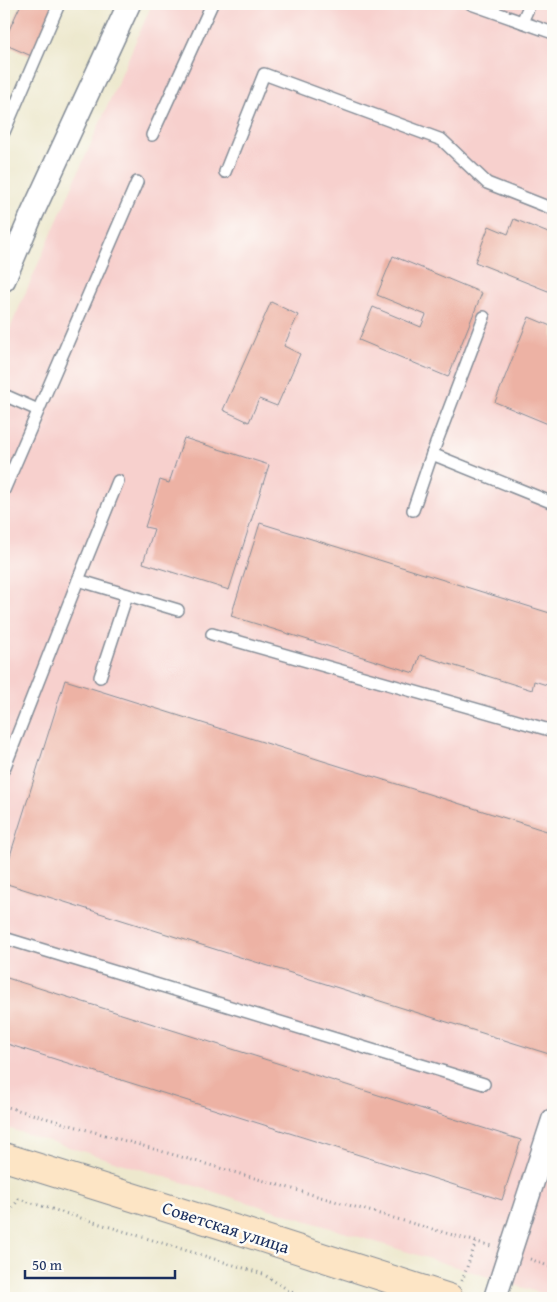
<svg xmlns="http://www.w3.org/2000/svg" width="557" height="1302" font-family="'Gentium Book Plus',serif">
<rect width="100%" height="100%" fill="#fdfcf7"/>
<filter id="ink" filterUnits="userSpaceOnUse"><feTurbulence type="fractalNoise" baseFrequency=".02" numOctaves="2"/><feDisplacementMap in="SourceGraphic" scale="10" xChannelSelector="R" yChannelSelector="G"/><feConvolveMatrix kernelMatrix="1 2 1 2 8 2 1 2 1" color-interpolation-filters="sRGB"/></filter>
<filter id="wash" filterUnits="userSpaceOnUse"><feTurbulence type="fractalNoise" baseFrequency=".0096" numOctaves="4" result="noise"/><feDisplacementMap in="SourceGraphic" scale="20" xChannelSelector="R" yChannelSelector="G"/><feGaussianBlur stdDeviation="1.12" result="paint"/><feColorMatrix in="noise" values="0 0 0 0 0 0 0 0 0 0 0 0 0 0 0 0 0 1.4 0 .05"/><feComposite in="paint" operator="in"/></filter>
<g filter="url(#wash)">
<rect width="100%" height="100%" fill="#ede8cd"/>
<polygon fill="#f7d0cd" points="152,4 553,4 553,1297 4,1127 4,342"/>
<g id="blocks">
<g fill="#edb2a4">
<polygon points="21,4 60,4 36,58 4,44 4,41"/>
<polygon points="514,219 553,235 553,293 475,262 489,226 508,234"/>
<polygon points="393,256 482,293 448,377 359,340 373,307 421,327 426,315 377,295"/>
<polygon points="271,302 298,315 284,346 300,354 277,406 259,399 249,422 223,410"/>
<polygon points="529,317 553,327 553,426 495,402"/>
<polygon points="184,438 269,465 229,590 143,563 154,529 145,527 160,480 169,483"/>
<polygon points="260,523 553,614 553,687 534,681 532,690 420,655 414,673 231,616"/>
<polygon points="65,680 553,833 553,1042 549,1054 4,883 4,875"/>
<polygon points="4,977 521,1140 502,1200 4,1043"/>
</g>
</g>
</g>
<g filter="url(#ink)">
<use href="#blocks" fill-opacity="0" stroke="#848c96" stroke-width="1"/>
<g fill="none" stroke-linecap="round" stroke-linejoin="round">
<defs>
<g id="lane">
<polyline points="471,4 553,33"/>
<polyline points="522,22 530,4"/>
<polyline points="4,132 59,4"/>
<polyline points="152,135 212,4"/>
<polyline points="225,172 264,74 442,140 487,183 553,209"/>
<polyline points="4,395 38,410"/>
<polyline points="432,454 484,317"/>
<polyline points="4,490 137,182"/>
<polyline points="413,510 432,454 553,503"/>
<polyline points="78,580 178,610"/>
<polyline points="212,634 553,731"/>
<polyline points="100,677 127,595"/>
<polyline points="4,769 78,580 118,481"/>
<polyline points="4,938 484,1084"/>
</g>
<g id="street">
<polyline points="4,280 32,214 129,4"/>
<polyline points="495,1298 553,1120"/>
</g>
<polyline id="secondary" points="4,1157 244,1232 449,1298"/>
</defs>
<use href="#lane" stroke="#848c96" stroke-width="14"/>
<use href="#street" stroke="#848c96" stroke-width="25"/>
<use href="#secondary" stroke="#848c96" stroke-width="30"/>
<g stroke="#848c96" stroke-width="3" stroke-dasharray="1 4" stroke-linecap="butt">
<polyline points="4,1106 491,1246"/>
<polyline points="4,1220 19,1199 263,1274 301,1298"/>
<polyline points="530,1259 553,1268"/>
<polyline points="462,1281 476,1242"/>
</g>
<use href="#lane" stroke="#fff" stroke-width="11"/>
<use href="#street" stroke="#fff" stroke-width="22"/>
<use href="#secondary" stroke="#fde5c5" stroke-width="28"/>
</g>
</g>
<g text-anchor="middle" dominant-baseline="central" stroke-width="5" stroke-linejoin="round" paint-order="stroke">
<g font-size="18" fill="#1b2f5e" stroke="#fdfcf7">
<text transform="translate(226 1227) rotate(18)">Советская улица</text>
</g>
</g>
<rect width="557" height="1302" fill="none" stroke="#fdfcf7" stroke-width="20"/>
<path d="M25 1270v8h150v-8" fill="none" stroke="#1b2f5e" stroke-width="2.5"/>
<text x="32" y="1270" font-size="15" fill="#1b2f5e" stroke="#fdfcf7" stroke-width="4" paint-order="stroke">50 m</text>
</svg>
